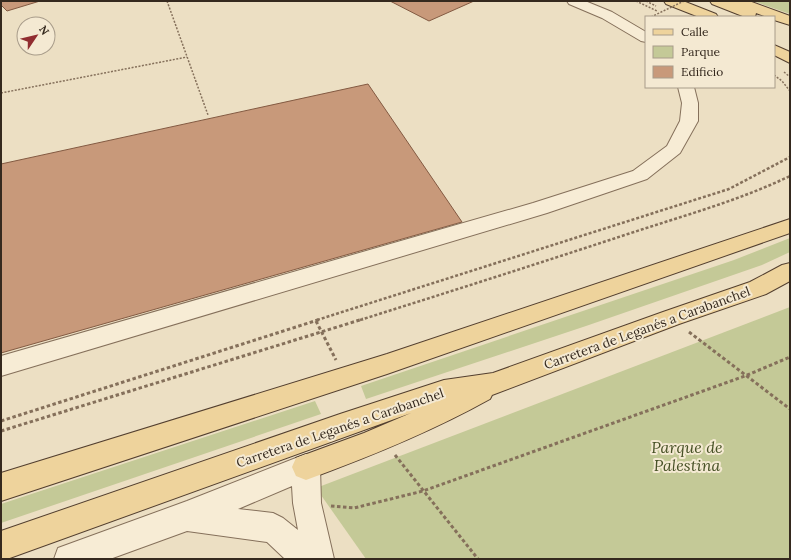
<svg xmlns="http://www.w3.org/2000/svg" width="791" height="560" font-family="Lora,serif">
<rect width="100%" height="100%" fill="#ecdfc3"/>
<g fill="#c4c997">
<polygon points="753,1 790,1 790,14"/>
<polygon points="790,238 790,252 762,265 586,326 366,399 361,386 734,260"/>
<polygon points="790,307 790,559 366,559 316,488"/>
<polygon points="315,401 321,414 1,523 1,504"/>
</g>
<g fill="#c8997a" stroke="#835a42">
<polygon points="1,1 40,1 7,11 1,5"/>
<polygon points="390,1 474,1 429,21"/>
<polygon points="368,84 462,222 1,353 1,164"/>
</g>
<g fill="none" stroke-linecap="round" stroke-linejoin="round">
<defs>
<g id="minor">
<polygon points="567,1 585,1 612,12 646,32 646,42 641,41 602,18 569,4"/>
<polygon points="678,87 694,87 698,103 698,121 680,153 647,179 547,213 1,376 1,356 533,203 633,171 667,146 680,121 682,103"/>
<path d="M 306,454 L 316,458 L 320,467 L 321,503 L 334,559 L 285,559 L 267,542 L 187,531 L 110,559 L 54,559 L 58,548 L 187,501 ZM 292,486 L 293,503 L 298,530 L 283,518 L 273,513 L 238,509 Z"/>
</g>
<g id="major">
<polygon points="664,1 683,1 716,14 718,17 699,17 666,4"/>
<polygon points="710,1 749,1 790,16 790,25 774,20 774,17 767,17 756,13 755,17 745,17 712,4"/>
<polygon points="774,45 790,52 790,63 774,55"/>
<polygon points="790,219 790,233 387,374 1,501 1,473 387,354"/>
<path d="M 790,263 L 790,281 L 766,294 L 679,324 L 492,395 L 490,399 C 431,432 369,457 306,480 L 296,476 L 292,467 L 296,458 L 364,433 L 411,413 L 7,559 L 1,559 L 1,531 L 340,414 L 444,380 L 493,373 L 663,312 L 750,282 L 782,265 Z"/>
</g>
</defs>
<use href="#minor" stroke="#85705b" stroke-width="2"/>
<use href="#major" stroke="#533f2f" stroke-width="2"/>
<g stroke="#85705b" stroke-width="1.5" stroke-dasharray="2 1.5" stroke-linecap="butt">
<polyline points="167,1 208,115"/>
<polyline points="636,1 657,11"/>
<polyline points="646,1 656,6"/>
<polyline points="784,72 790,77"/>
<polyline points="774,75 782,81 790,91"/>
<polyline points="1,93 187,57"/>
</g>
<g stroke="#85705b" stroke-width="2.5" stroke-dasharray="3 2" stroke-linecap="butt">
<polyline points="317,320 729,189 790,157"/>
<path d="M 360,320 C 452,291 543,262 634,232 C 686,215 740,200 790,176"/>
</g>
<g stroke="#85705b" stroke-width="3" stroke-dasharray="3.5 2.5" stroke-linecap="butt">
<polyline points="316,321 336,360"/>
<polyline points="689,332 790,409"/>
<polyline points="1,421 321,319"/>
<polyline points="1,431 363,319"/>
<polyline points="395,455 478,559"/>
<polyline points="331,506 354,508 423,491 745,376 790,357"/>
</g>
<use href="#minor" fill="#f7ecd5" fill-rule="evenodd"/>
<use href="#major" fill="#eed39c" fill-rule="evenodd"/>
<polyline stroke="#85705b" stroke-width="1.5" stroke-dasharray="2 1.5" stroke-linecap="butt" points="651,17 684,1"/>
</g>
<g text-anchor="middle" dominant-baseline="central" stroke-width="4" stroke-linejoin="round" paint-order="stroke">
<g font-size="13" fill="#35291e" stroke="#f4e9d2">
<text transform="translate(647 328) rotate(-20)">Carretera de Leganés a Carabanchel</text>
<text transform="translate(340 428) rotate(-19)">Carretera de Leganés a Carabanchel</text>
</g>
<g font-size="16" font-style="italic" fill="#475126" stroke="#f4e9d2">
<text x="687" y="447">Parque de<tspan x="687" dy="18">Palestina</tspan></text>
</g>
</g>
<rect width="791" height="560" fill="none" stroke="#35291e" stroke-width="4"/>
<rect x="645" y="16" width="130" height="72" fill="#f4e9d2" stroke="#a89c8a"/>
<rect x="653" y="29" width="20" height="6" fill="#eed39c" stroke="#a89c8a"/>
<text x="681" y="36" font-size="12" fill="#35291e">Calle</text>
<rect x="653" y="46" width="20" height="12" fill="#c4c997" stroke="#a89c8a"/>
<text x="681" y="56" font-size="12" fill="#35291e">Parque</text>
<rect x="653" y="66" width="20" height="12" fill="#c8997a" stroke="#a89c8a"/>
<text x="681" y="76" font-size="12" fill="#35291e">Edificio</text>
<g transform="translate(36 36) rotate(55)"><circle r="19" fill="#f4e9d2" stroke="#a89c8a"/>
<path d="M0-3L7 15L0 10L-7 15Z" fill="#912d30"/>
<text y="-6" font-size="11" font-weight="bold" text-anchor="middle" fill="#35291e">N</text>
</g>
</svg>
